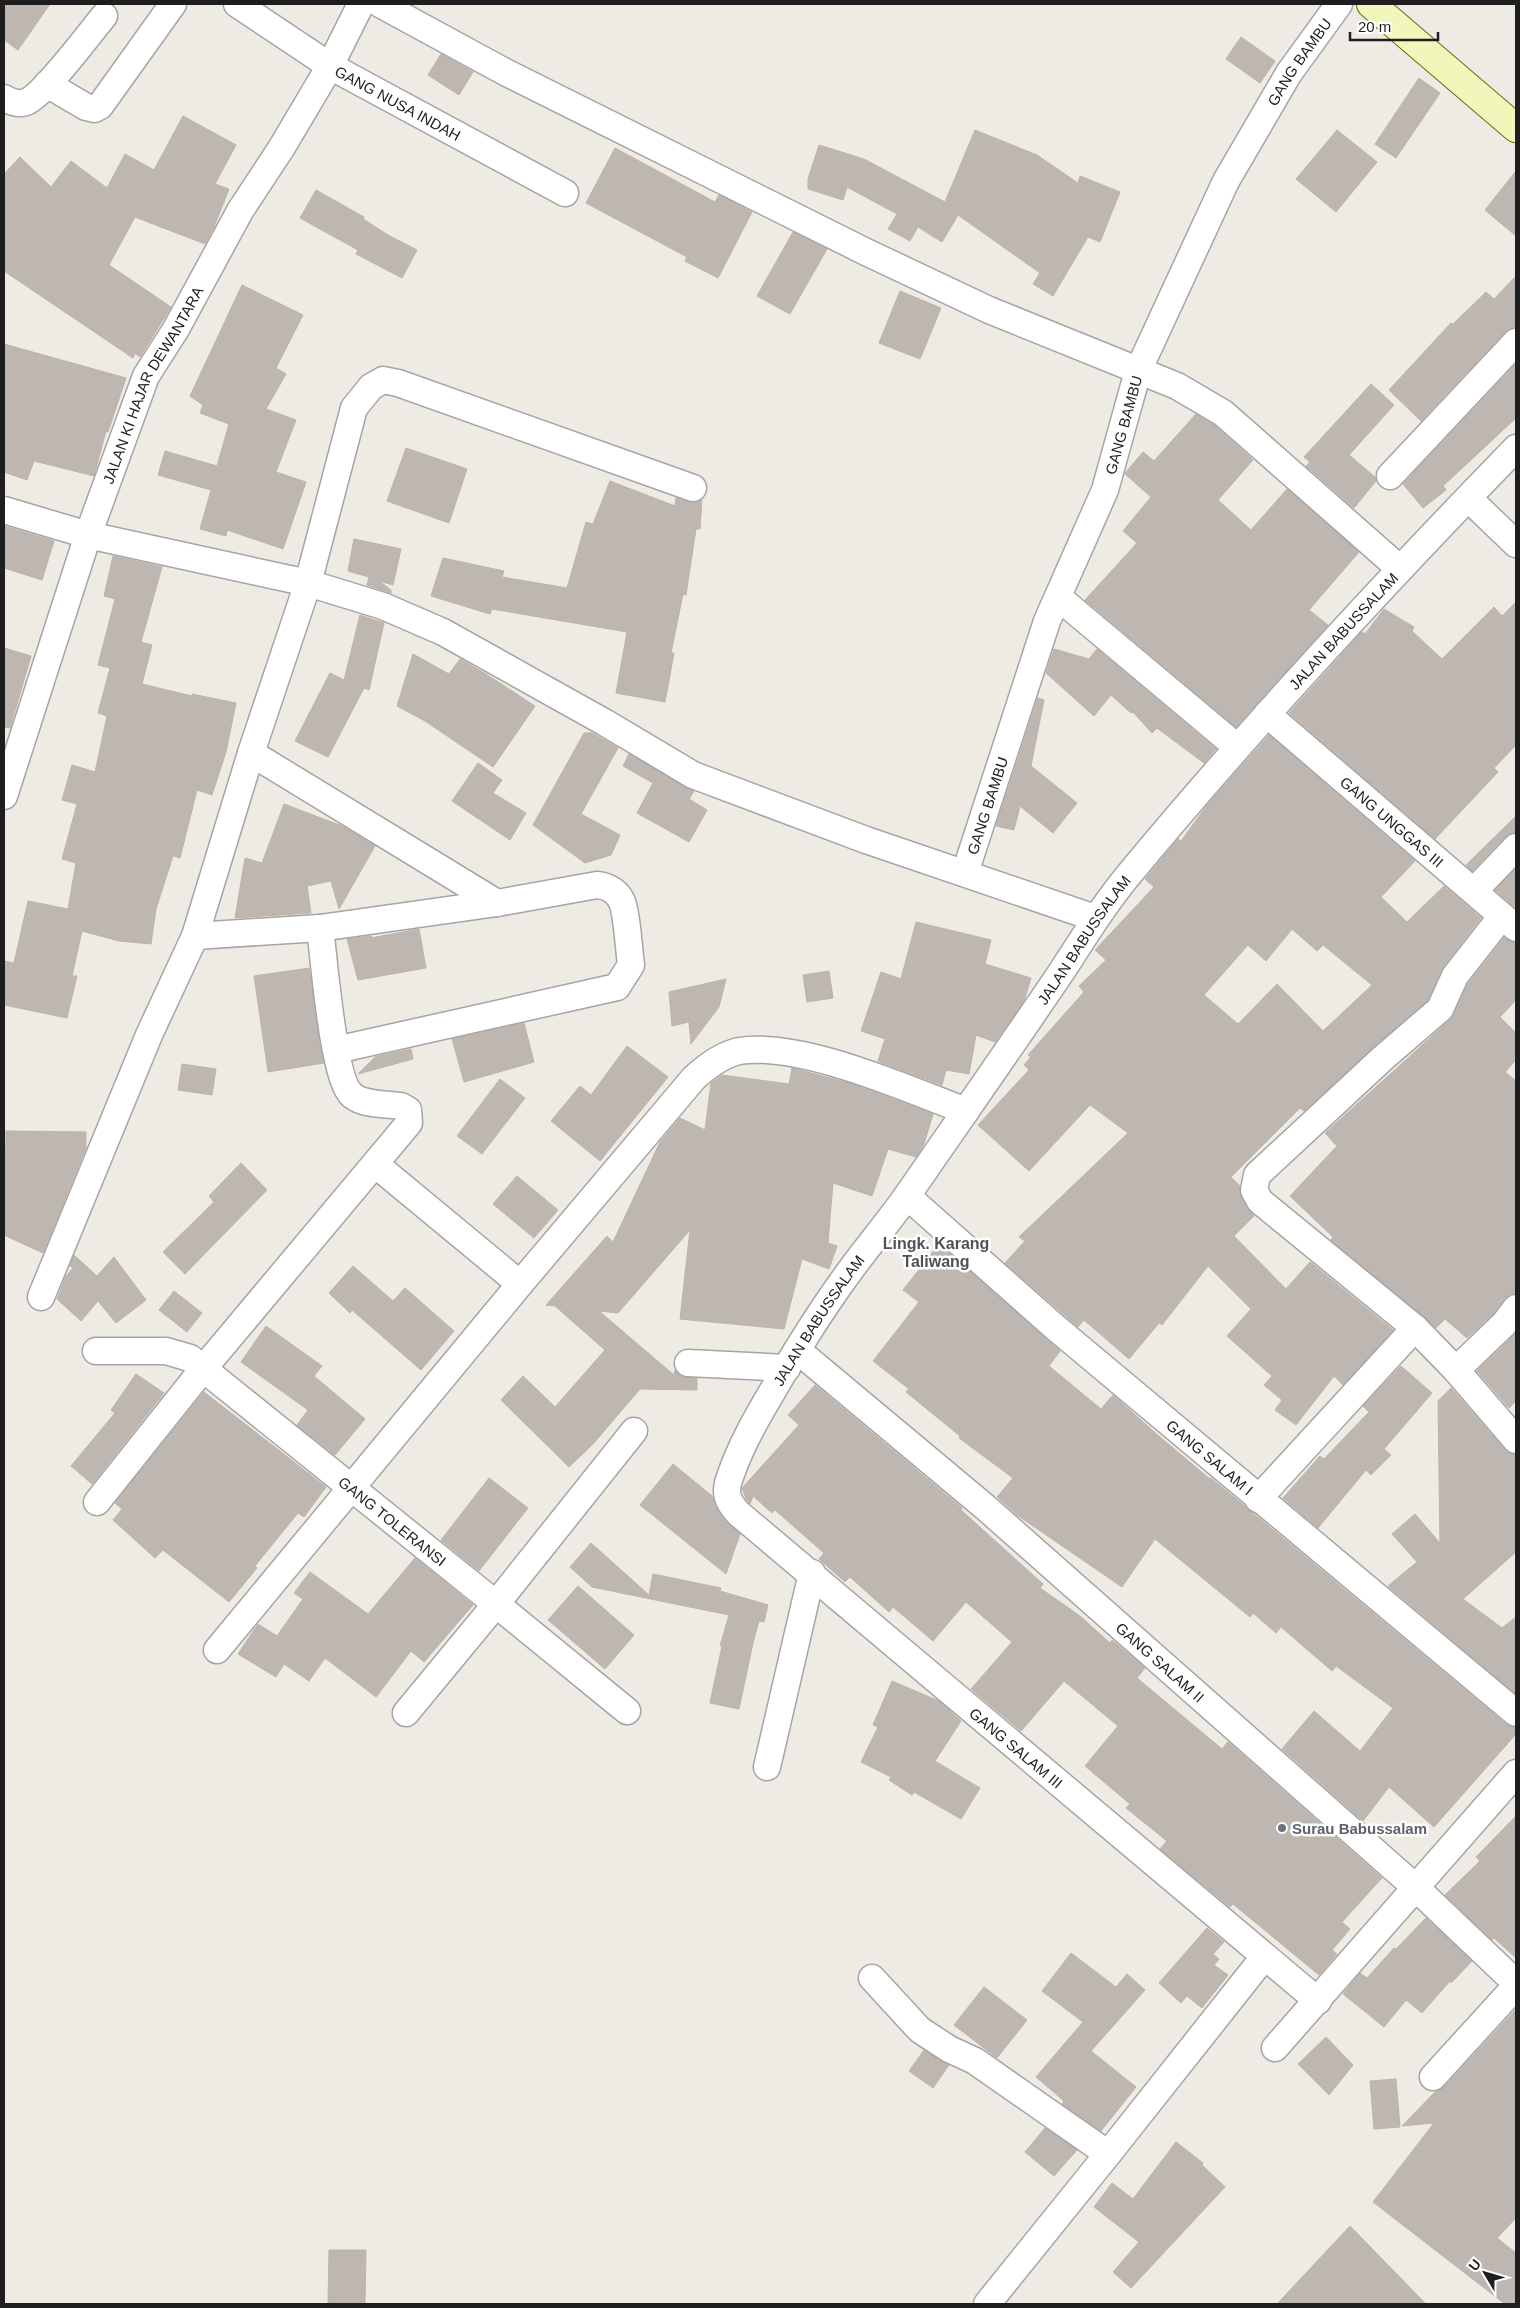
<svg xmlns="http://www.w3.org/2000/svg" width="1520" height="2308" font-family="Arial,sans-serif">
<rect width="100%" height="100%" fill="#eeebe4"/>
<g fill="#beb7b1" stroke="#bfb2a7" fill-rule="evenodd">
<polygon points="4,4 50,4 18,50 4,40"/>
<polygon points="1241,37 1275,61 1260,83 1226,59"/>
<polygon points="441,54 473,72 459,95 428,75"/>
<polygon points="1419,78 1440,93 1396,158 1375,144"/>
<polygon points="183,116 236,145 215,184 229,189 214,227 205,244 135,217 109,265 171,307 140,357 135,353 133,358 4,271 4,174 20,157 51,187 71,161 107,188 125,154 154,170"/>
<polygon points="975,130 1037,155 1078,183 1080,176 1120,192 1100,242 1088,237 1053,296 1033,284 1040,273 958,215 942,242 918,227 910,241 888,229 897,214 847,187 843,200 808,189 808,179 819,145 864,159 945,202"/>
<polygon points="1337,130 1377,162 1336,212 1296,179"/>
<polygon points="615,148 715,202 719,195 752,212 718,278 685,261 687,257 586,203"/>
<polygon points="1516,171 1516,236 1485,210"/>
<polygon points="316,190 364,217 363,219 388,235 417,250 402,278 356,254 358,250 300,218"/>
<polygon points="793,232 827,249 790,314 757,296"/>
<polygon points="1516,276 1516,327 1505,332 1421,421 1389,390 1451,323 1453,324 1486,292 1494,299"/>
<polygon points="242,285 303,315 276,368 286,374 266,409 296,420 276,472 306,482 283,549 227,530 226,536 200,529 211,490 158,475 165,451 217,466 229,424 200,413 203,405 190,396"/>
<polygon points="900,291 941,308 920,359 879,343"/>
<polygon points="4,344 126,378 108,432 106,431 94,476 34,461 27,480 4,472"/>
<polygon points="1516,364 1516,418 1443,486 1446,490 1423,508 1403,484"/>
<polygon points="1371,384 1394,405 1349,455 1375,477 1376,481 1354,508 1306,466 1310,462 1304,457"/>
<polygon points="1196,414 1214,425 1253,460 1218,500 1251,530 1287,489 1359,552 1309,610 1328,625 1236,727 1085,600 1137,543 1123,531 1151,497 1125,474 1126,472 1143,452 1154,461"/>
<polygon points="406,448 467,469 449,523 387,501"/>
<polygon points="610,481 675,506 676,498 695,503 702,500 700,529 696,529 686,595 683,594 671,653 674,653 665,702 616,693 627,632 492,609 490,614 431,596 443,558 504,571 502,577 567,588 586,522 593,524"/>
<polygon points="4,526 54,541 42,580 4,568"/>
<polygon points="354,539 401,549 393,585 379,581 391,590 391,593 367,585 369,577 348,571"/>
<polygon points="113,556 162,567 141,642 152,645 142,684 192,696 192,694 236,703 226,752 212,795 197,790 180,858 173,856 156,909 151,944 119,941 82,931 72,976 77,976 67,1018 4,1005 4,961 14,963 28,901 68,909 76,863 62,859 77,804 62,800 72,765 95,772 107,716 98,713 110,668 98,665 115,599 104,596"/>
<polygon points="1516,602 1516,745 1494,768 1498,772 1435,839 1289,713 1362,632 1365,634 1384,609 1414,627 1412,631 1442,659 1494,607 1502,616"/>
<polygon points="360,615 384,623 369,690 364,688 328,757 295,741 330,673 344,680"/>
<polygon points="4,648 31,656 10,728 4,727"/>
<polygon points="1054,649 1089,659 1097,649 1216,749 1204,763 1157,728 1152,733 1133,712 1131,713 1111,695 1094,716 1046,673"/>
<polygon points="413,654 449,674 460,659 486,674 535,706 493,767 425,721 397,706"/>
<polygon points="1038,698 1044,700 1031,766 1077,803 1053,833 1020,806 1014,830 996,826"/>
<polygon points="584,733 592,733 618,748 581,814 620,835 611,855 585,863 533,825"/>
<path d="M 1269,735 L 1415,861 L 1381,897 L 1407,922 L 1444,886 L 1481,918 L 1443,967 L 1428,1000 L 1304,1111 L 1300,1108 L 1231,1177 L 1240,1186 L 1241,1197 L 1254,1216 L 1234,1236 L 1286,1289 L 1310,1262 L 1393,1330 L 1343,1385 L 1334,1376 L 1296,1425 L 1275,1410 L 1282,1400 L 1264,1385 L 1272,1376 L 1227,1336 L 1251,1309 L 1208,1266 L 1162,1325 L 1159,1323 L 1129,1359 L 1084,1320 L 1078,1327 L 1005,1263 L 1025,1241 L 1019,1237 L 1128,1133 L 1090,1105 L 1029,1171 L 978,1125 L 1029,1070 L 1024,1065 L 1031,1057 L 1028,1055 L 1084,992 L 1079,986 L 1106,960 L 1095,950 L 1154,887 L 1145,879 L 1178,839 L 1181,841 L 1208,804 ZM 1292,929 L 1317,951 L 1323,945 L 1372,985 L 1323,1031 L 1277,984 L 1238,1024 L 1204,995 L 1248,945 L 1266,961 Z"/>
<polygon points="629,754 694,791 689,799 707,810 689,842 637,813 653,783 623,766"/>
<polygon points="478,763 502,780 493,793 526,813 510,840 452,801"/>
<polygon points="284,804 342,826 375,846 339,909 331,881 307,886 311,913 235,918 245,858 262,863"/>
<polygon points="1516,816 1516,832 1505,837 1472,871 1466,865"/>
<polygon points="1516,868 1516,908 1495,890"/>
<polygon points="916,922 991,940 985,964 1031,978 1024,1001 995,1042 976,1035 969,1074 946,1070 942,1085 878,1061 885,1039 861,1031 881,972 901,979"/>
<polygon points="419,929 426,968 358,980 347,939 372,936 371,938"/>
<polygon points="1504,938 1516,943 1516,1000 1500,1017 1516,1033 1516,1060 1505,1072 1516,1081 1516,1293 1510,1294 1504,1299 1493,1314 1467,1338 1445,1319 1436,1328 1331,1240 1333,1237 1290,1196 1337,1146 1325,1133 1450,1020 1468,984"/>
<polygon points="309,968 324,1063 268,1072 254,976"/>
<polygon points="829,971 833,998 807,1002 803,975"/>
<polygon points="726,979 719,1007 691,1044 689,1022 672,1026 669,992"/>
<polygon points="524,1023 534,1062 464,1082 452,1039"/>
<polygon points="627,1046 668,1077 600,1161 551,1121 580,1086 591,1095"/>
<polygon points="411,1049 413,1059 358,1074 375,1057"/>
<polygon points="182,1064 216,1069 212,1095 178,1090"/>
<polygon points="792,1068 849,1083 933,1114 924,1144 916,1157 888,1149 872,1196 833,1183 828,1243 837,1246 829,1269 802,1259 784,1329 680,1319 690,1230 618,1313 599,1311 674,1375 675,1370 680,1376 697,1378 697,1390 640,1389 593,1444 569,1467 501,1400 523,1376 555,1407 605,1350 555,1306 546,1305 607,1236 613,1242 660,1142 680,1118 705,1130 711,1083 722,1075 789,1084"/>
<polygon points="500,1079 525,1098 482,1154 457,1136"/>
<polygon points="6,1131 86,1132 86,1148 43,1253 4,1235"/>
<polygon points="241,1163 267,1190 185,1274 163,1252 214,1202 209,1196"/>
<polygon points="517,1176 558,1210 534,1238 493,1204"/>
<polygon points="939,1244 1060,1351 1049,1366 1101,1409 1113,1395 1161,1438 1210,1479 1211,1478 1506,1724 1516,1728 1516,1734 1434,1827 1389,1787 1363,1821 1282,1749 1314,1711 1360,1751 1393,1708 1336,1666 1332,1671 1281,1627 1276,1633 1253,1613 1250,1617 1155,1539 1122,1587 1017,1515 997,1497 1013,1478 959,1438 960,1436 906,1392 909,1389 873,1361 919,1302 903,1290"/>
<polygon points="74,1255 97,1276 114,1257 146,1300 116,1323 98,1301 81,1321 57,1299 66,1276 73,1268 70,1266"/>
<polygon points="353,1266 393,1301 405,1288 454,1331 421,1370 352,1310 350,1313 329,1293"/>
<polygon points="174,1291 202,1313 187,1332 159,1310"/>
<polygon points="266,1326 322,1366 314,1376 365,1419 335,1455 297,1425 308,1410 241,1362"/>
<polygon points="1516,1333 1516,1401 1509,1408 1477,1371"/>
<polygon points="1401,1366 1432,1393 1384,1449 1391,1455 1371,1475 1366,1470 1318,1528 1283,1498 1320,1456 1324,1459 1369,1412 1363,1406"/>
<polygon points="136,1374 164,1393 92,1484 71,1466 115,1413 111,1410"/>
<polygon points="815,1385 962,1508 961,1510 1043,1584 1040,1588 1080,1616 1110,1643 1112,1640 1145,1668 1137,1678 1222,1749 1228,1742 1382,1878 1342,1922 1350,1929 1332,1950 1337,1954 1319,1975 1233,1904 1230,1907 1160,1849 1167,1841 1126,1808 1130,1804 1085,1766 1118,1726 1064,1681 1021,1731 971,1689 1012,1642 966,1602 933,1641 893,1607 889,1612 850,1577 845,1582 819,1559 824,1553 775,1510 772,1513 753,1496 750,1504 746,1499 742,1488 799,1425 788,1415"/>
<polygon points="1451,1388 1505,1450 1516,1455 1516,1552 1463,1599 1502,1628 1516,1617 1516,1694 1388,1586 1417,1562 1392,1534 1415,1514 1440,1543 1438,1401"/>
<polygon points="204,1392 326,1487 304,1517 298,1513 255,1566 257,1568 229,1602 163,1550 155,1558 113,1520 122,1509 115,1503"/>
<polygon points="673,1464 712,1496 716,1507 722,1517 740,1534 726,1574 640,1505"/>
<polygon points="489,1478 528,1508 479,1571 441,1540"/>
<polygon points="591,1543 649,1595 653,1574 721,1588 720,1591 768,1605 764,1622 759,1621 753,1643 739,1709 710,1703 722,1646 720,1646 729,1615 592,1587 570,1567"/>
<polygon points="415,1558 473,1605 424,1662 411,1651 376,1697 325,1658 309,1681 284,1664 276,1677 238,1654 258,1624 277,1636 303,1599 294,1593 310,1572 368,1614"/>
<polygon points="578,1586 634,1635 605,1669 548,1620"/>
<polygon points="892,1681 939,1701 961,1721 935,1761 980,1788 961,1819 914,1792 912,1795 889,1780 891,1777 861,1762 878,1727 873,1725"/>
<polygon points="1516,1816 1516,1958 1494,1938 1492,1940 1445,1895 1480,1861 1476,1857"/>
<polygon points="1426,1918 1472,1961 1451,1983 1450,1981 1422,2013 1406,2000 1384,2027 1343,1994 1360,1973 1367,1978 1394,1948 1396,1949"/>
<polygon points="1207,1928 1224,1942 1213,1954 1219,1959 1214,1965 1228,1975 1202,2008 1187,1996 1181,2003 1159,1983"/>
<polygon points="1071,1953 1116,1987 1127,1974 1145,1990 1091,2051 1136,2087 1101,2131 1062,2104 1064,2101 1036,2077 1083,2022 1042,1991"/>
<polygon points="984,1987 1027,2020 997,2058 954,2025"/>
<polygon points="1516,2009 1516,2218 1497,2238 1516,2253 1516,2304 1505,2304 1373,2202 1434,2123 1402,2126 1436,2091 1444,2087"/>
<polygon points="1326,2037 1353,2065 1329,2095 1298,2064"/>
<polygon points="924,2050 949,2065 933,2088 909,2071"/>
<polygon points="1396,2079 1400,2127 1374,2129 1370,2081"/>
<polygon points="1045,2128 1077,2150 1054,2176 1025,2152"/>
<polygon points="1176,2142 1203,2163 1202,2165 1225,2187 1131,2288 1113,2272 1139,2242 1094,2207 1112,2183 1133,2199"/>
<polygon points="1350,2226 1426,2304 1277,2304"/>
<polygon points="329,2250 366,2250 365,2304 328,2304"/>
</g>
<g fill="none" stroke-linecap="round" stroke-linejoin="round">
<defs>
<g id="minor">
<path id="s1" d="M 237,4 L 330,66 L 565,193"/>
<polyline points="380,4 507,73 864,251 989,310 1177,386 1223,413 1399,568"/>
<polyline points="47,84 86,107 94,109 100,106 173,4"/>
<path d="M 4,98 C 11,102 18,105 26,102 C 43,96 89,34 104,16"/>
<polyline points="1390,476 1516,342"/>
<polyline points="1468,498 1516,544"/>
<polyline points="4,510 88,535 308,583 383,606 443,632 604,722 693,775 866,840 1095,918"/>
<polyline points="1058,597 1237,747"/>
<path id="s2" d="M 1267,714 L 1516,928"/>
<polyline points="251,753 497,903"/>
<path id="s3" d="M 4,796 L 88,535 L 146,376 L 176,329 L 240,211 L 282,147 L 330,66 L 361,4"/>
<path id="s4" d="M 965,873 L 1047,621 L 1105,490 L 1138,371 L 1226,181 L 1289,73 L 1339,4"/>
<polyline points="1474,891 1516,847"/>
<polyline points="1502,916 1455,976 1440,1009 1383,1058 1257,1175 1254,1190 1260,1201 1415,1328 1456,1370 1516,1440"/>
<path d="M 195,936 L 320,928 L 497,903 L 597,885 C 608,886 618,892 622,902 C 627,913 629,951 631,965 L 617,987 L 336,1050"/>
<polyline points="375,1164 520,1284"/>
<path id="s5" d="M 907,1196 L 1056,1328 L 1516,1713"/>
<polyline points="41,1297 149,1035 195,936 251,753 308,583 354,408 371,387 383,380 398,383 693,488"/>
<path id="s6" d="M 797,1350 L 985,1507 L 1415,1887 L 1516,1983"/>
<path id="s7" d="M 96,1351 L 166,1351 L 190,1358 L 496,1604 L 634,1431"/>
<polyline points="688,1363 787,1368"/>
<polyline points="1456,1370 1504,1324 1516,1308"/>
<polyline points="1258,1499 1415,1328"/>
<path d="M 97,1502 L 203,1369 L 409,1123 L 408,1110 L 401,1106 C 387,1104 364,1105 353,1096 C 333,1082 324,958 320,928"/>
<path d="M 217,1650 L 520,1284 L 694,1078 C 707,1066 722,1055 739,1051 C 801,1041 907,1089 966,1111"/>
<polyline points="406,1713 496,1604 627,1711"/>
<polyline points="767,1767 812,1573"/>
<polyline points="872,1978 920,2030 949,2049 975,2061 1108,2154"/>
<path id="s8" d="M 1318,2001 L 738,1513 C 727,1501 724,1492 730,1477 C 740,1447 756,1419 772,1392 C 794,1354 818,1315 844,1279 C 865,1249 889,1222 909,1193 C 960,1119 1012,1045 1062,971 C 1084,937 1105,903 1131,872 C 1253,725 1383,585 1516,448"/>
<polyline points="1275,2048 1516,1773"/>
<polyline points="1433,2077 1516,1986"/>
<polyline points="987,2304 1108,2154 1264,1957"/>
</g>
<polyline id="secondary" points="1371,4 1516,128"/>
</defs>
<use href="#minor" stroke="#a5a5a5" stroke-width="29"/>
<use href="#secondary" stroke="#616e0b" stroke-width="30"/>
<use href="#minor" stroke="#fff" stroke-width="26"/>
<use href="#secondary" stroke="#f1f6bb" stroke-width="28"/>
</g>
<circle fill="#6b7280" stroke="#fff" stroke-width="2" cx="1282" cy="1828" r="5"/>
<g text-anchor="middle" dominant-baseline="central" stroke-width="5" stroke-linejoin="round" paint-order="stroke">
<g font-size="15" fill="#1e1e1e" stroke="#fff">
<text stroke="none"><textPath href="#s4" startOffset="881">GANG BAMBU</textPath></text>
<text stroke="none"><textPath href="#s1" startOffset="189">GANG NUSA INDAH</textPath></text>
<text stroke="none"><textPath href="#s3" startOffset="438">JALAN KI HAJAR DEWANTARA</textPath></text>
<text stroke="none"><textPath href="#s4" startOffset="476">GANG BAMBU</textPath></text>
<text stroke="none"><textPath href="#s8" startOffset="1846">JALAN BABUSSALAM</textPath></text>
<text stroke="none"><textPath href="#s4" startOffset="71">GANG BAMBU</textPath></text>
<text stroke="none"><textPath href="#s2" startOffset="165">GANG UNGGAS III</textPath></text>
<text stroke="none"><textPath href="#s8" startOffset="1442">JALAN BABUSSALAM</textPath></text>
<text stroke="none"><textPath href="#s8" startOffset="978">JALAN BABUSSALAM</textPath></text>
<text stroke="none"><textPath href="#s5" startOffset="400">GANG SALAM I</textPath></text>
<text stroke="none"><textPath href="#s7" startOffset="355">GANG TOLERANSI</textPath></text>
<text stroke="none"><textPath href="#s6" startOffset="479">GANG SALAM II</textPath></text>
<text transform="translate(1016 1748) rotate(40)">GANG SALAM III</text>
</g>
<g font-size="15" font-weight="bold" fill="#5b616d" stroke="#fff" text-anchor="start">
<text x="1292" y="1828">Surau Babussalam</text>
</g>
<g font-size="16" font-weight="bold" fill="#515151" stroke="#fff">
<text x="936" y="1243">Lingk. Karang<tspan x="936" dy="18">Taliwang</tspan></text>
</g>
</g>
<rect width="1520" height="2308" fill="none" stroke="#1e1e1e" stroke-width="10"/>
<g transform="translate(1485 2273) rotate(308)" stroke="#ffffff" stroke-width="4" paint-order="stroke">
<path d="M0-4L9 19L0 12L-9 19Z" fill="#1e1e1e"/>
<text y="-8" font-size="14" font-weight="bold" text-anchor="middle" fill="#1e1e1e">U</text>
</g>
<path d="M1350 32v8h88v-8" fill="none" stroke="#1e1e1e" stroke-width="2.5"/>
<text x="1358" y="32" font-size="15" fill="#1e1e1e" stroke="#ffffff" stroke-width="4" paint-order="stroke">20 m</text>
</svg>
